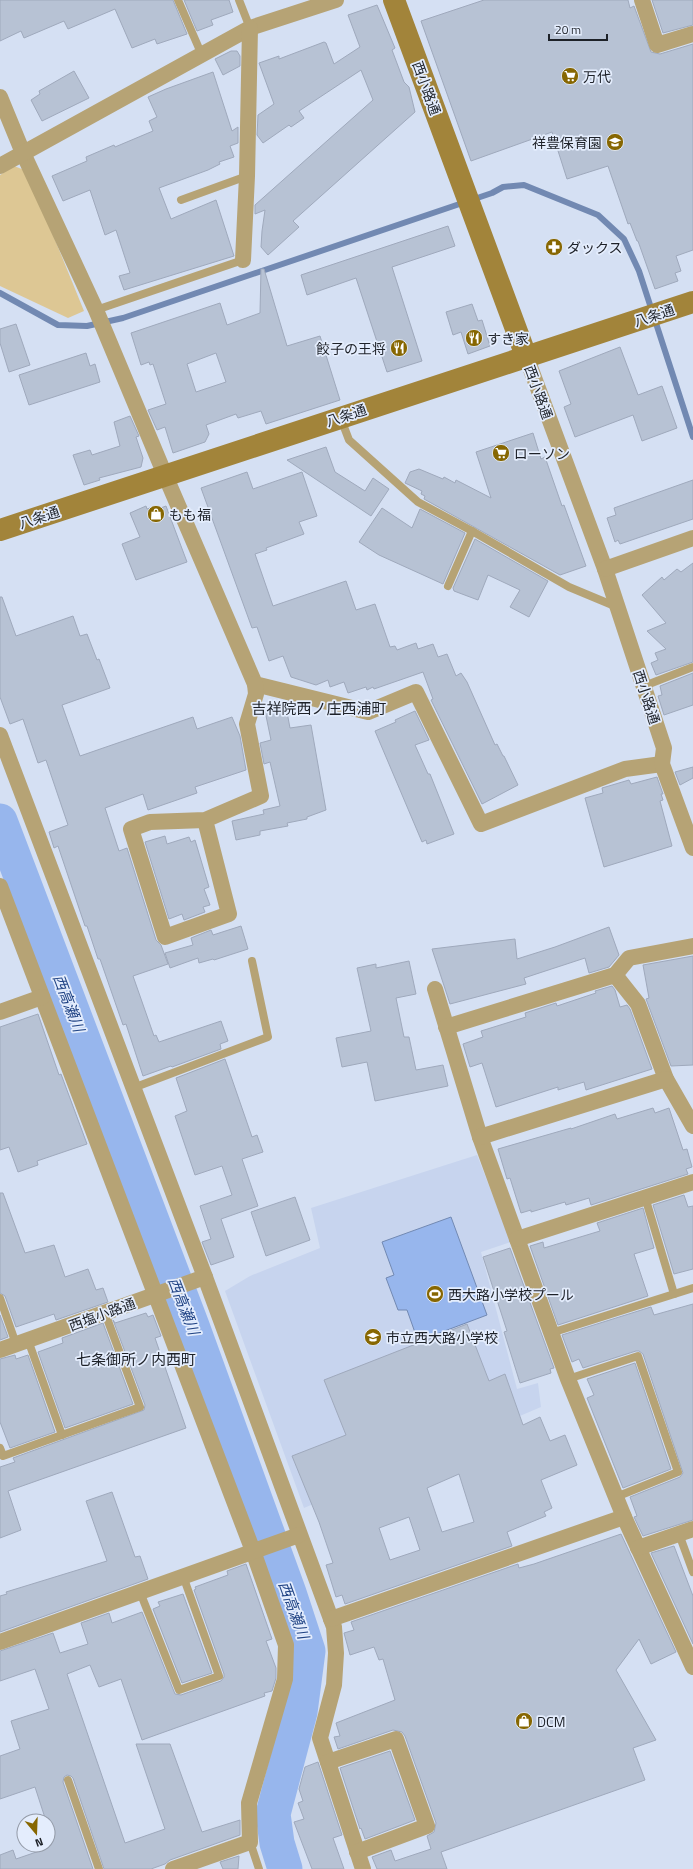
<svg xmlns="http://www.w3.org/2000/svg" width="693" height="1869" font-family="'Titillium Web','Noto Sans JP',sans-serif">
<rect width="100%" height="100%" fill="#d5e0f3"/>
<polygon fill="#c7d4ee" points="477,1155 511,1242 481,1252 517,1389 538,1383 541,1407 304,1508 225,1291 250,1276 320,1248 311,1208"/>
<polygon fill="#ddc794" points="14,166 27,171 84,311 68,318 0,286 0,175"/>
<polygon fill="#97b6ed" stroke="#7289b2" points="451,1217 487,1315 418,1341 407,1310 398,1310 386,1278 394,1275 382,1242"/>
<g fill="none" stroke-linecap="round" stroke-linejoin="round">
<polyline stroke="#7289b2" stroke-width="6" points="0,293 58,325 87,326 123,318 492,193 503,187 524,185 598,215 624,239 639,271 693,437"/>
<polyline stroke="#97b6ed" stroke-width="35" points="0,821 192,1326 289,1593 308,1651 300,1712 273,1814 277,1843 285,1869"/>
</g>
<g fill="#b7c2d4" stroke="#9fa9bc" fill-rule="evenodd">
<polygon points="0,0 173,0 187,34 157,44 155,39 132,48 115,9 68,29 64,21 24,38 21,31 0,41"/>
<polygon points="184,0 229,0 233,12 211,20 213,25 197,31"/>
<polygon points="484,0 628,0 630,8 634,6 651,52 660,54 693,44 693,250 676,256 681,271 675,273 678,281 655,289 638,241 637,241 630,223 628,224 608,166 567,179 552,132 471,161 421,21"/>
<polygon points="652,0 693,0 693,25 663,33"/>
<polygon points="377,5 395,48 392,50 404,82 409,87 415,112 293,221 299,227 268,255 261,247 262,231 265,210 255,214 255,205 373,100 361,70 299,111 304,118 291,127 289,125 263,143 257,135 258,115 274,104 259,63 279,56 279,59 324,42 326,43 334,64 360,47 348,15"/>
<polygon points="231,51 237,51 240,56 240,66 223,75 215,59"/>
<polygon points="74,71 89,98 42,121 31,100 40,94 39,91"/>
<polygon points="213,72 232,131 238,127 238,143 230,146 234,157 219,162 220,164 208,170 159,188 171,219 216,200 234,256 124,290 119,276 130,273 116,230 105,235 90,190 63,201 52,176 87,161 86,157 114,145 115,147 153,131 149,121 157,117 148,97 166,89"/>
<polygon points="448,226 455,246 392,267 422,361 387,372 356,278 307,295 301,275"/>
<path d="M 261,269 L 264,269 L 287,346 L 320,336 L 340,400 L 266,424 L 261,411 L 238,418 L 236,414 L 206,425 L 209,434 L 205,442 L 173,453 L 165,427 L 157,430 L 148,410 L 166,404 L 153,364 L 150,365 L 149,362 L 141,365 L 131,333 L 220,303 L 227,325 L 260,313 ZM 216,353 L 226,382 L 196,392 L 187,364 Z"/>
<polygon points="472,304 478,321 482,320 490,346 468,354 461,332 453,335 446,312"/>
<polygon points="16,324 30,365 9,372 0,343 0,329"/>
<polygon points="620,347 638,395 662,386 677,428 642,441 633,415 575,437 564,407 571,404 559,371"/>
<polygon points="86,353 90,366 95,364 100,382 29,405 19,375"/>
<polygon points="130,416 139,436 136,437 143,458 141,467 99,478 100,480 84,485 73,455 90,450 92,455 120,446 114,422"/>
<polygon points="533,433 541,459 545,457 562,506 564,505 586,566 560,575 424,499 425,496 421,494 422,491 405,483 410,472 419,469 443,479 444,477 455,483 456,480 491,498 476,452"/>
<polygon points="326,447 335,472 365,491 373,478 389,489 371,516 287,460"/>
<polygon points="247,472 253,489 302,472 317,516 299,522 304,534 266,548 267,550 255,554 273,606 346,581 356,610 375,604 390,647 395,646 397,650 416,643 418,649 433,644 438,657 447,654 456,676 461,673 467,682 495,745 497,744 503,756 504,756 518,785 482,804 431,700 433,699 423,672 374,689 373,687 367,690 366,687 348,693 344,682 330,687 328,680 316,685 291,677 283,656 269,661 257,627 252,628 201,488"/>
<polygon points="693,480 693,519 620,544 618,540 615,542 607,518 616,515 614,508"/>
<polygon points="146,506 147,509 156,506 158,509 166,506 187,562 136,580 122,544 140,537 130,513"/>
<polygon points="382,508 412,528 420,509 465,533 443,584 379,555 359,542"/>
<polygon points="475,539 548,581 529,617 510,607 520,590 488,575 478,600 454,591 453,588"/>
<polygon points="693,563 693,662 656,675 651,663 658,660 655,653 666,649 647,631 666,623 642,595 662,577 664,580 677,569 681,572"/>
<polygon points="0,597 2,597 16,636 73,616 80,636 87,634 97,660 99,659 110,688 62,705 80,756 193,717 197,729 232,717 240,736 246,770 195,787 197,793 148,810 143,794 105,808 119,851 127,848 156,940 161,945 168,964 133,976 154,1036 156,1035 159,1042 221,1021 228,1041 220,1044 221,1049 172,1067 171,1066 143,1076 126,1024 123,1025 100,959 98,959 87,926 85,926 58,846 54,848 49,832 68,825 46,760 38,763 23,719 10,724 0,697"/>
<polygon points="693,673 693,705 664,715 658,696 662,695 660,686"/>
<polygon points="286,707 290,728 311,725 326,810 307,817 307,819 287,823 288,826 260,831 260,835 236,840 232,821 264,814 263,810 280,806 270,762 264,764 260,743 271,740 265,711"/>
<polygon points="415,711 429,740 415,745 428,774 430,774 454,834 427,844 426,840 422,842 375,731 396,722 395,720"/>
<polygon points="693,767 693,778 680,785 675,772"/>
<polygon points="657,777 663,794 661,794 663,800 660,801 672,846 604,867 585,798 603,793 602,788 629,780 631,784"/>
<polygon points="165,836 167,844 189,837 191,842 195,840 209,887 204,889 210,905 203,907 205,912 184,920 182,914 169,919 145,842"/>
<polygon points="241,926 248,949 214,960 213,959 199,963 198,958 170,968 165,953 193,945 191,938 211,930 213,935"/>
<polygon points="609,927 619,955 609,967 589,973 585,958 524,978 526,984 450,1004 432,949 515,939 517,959 555,947"/>
<polygon points="693,956 693,1065 671,1066 646,999 649,998 643,965"/>
<polygon points="409,961 416,994 396,998 404,1037 409,1037 416,1070 443,1065 448,1086 375,1101 367,1062 342,1067 336,1038 371,1031 357,968 376,964 376,968"/>
<polygon points="612,986 615,990 620,1007 627,1005 630,1009 652,1069 586,1090 584,1082 558,1090 558,1087 496,1107 482,1063 470,1067 463,1044 483,1037 481,1031 526,1017 525,1013 556,1003 557,1006 596,993 595,991"/>
<polygon points="38,1014 59,1075 61,1074 87,1144 37,1161 38,1165 18,1172 9,1147 0,1150 0,1027"/>
<polygon points="225,1059 252,1137 257,1135 263,1152 242,1159 258,1206 221,1219 234,1257 211,1265 202,1242 211,1239 200,1206 232,1195 222,1166 195,1175 175,1116 187,1111 176,1078"/>
<polygon points="653,1108 655,1113 669,1108 683,1150 687,1149 692,1167 686,1169 688,1174 591,1205 589,1198 566,1205 565,1202 531,1212 531,1210 521,1213 510,1178 507,1179 498,1149 571,1128 571,1129 615,1114 617,1119"/>
<polygon points="0,1193 3,1193 25,1253 54,1245 65,1277 88,1269 96,1290 103,1288 108,1302 56,1320 54,1314 16,1327 5,1296 0,1293"/>
<polygon points="684,1195 688,1207 693,1206 693,1269 674,1274 653,1205"/>
<polygon points="295,1197 310,1240 266,1256 251,1212"/>
<polygon points="643,1208 654,1248 634,1254 648,1296 558,1325 530,1246 543,1242 544,1248 600,1231 597,1223"/>
<polygon points="510,1248 554,1368 550,1369 551,1373 520,1383 504,1332 507,1331 483,1257"/>
<polygon points="693,1304 693,1520 643,1536 634,1517 637,1516 630,1497 680,1477 683,1473 643,1354 639,1351 636,1351 583,1368 579,1359 572,1362 562,1335 651,1307 654,1315"/>
<polygon points="146,1313 148,1317 153,1315 161,1336 155,1338 186,1428 8,1491 21,1530 0,1538 0,1467 15,1462 13,1458 144,1410 145,1405 113,1320 115,1323"/>
<polygon points="0,1315 8,1337 0,1340"/>
<polygon points="103,1323 133,1404 65,1428 38,1352 63,1343 62,1338"/>
<path d="M 467,1324 L 489,1381 L 505,1374 L 523,1425 L 540,1417 L 550,1441 L 565,1435 L 577,1465 L 541,1480 L 552,1508 L 544,1512 L 546,1516 L 507,1532 L 512,1546 L 345,1604 L 342,1595 L 336,1597 L 326,1565 L 333,1563 L 319,1522 L 292,1456 L 346,1435 L 324,1380 ZM 459,1474 L 474,1522 L 442,1532 L 427,1488 ZM 409,1517 L 420,1550 L 390,1560 L 379,1528 Z"/>
<polygon points="15,1355 16,1359 28,1355 55,1432 10,1448 0,1422 0,1359"/>
<polygon points="635,1363 671,1469 623,1488 587,1398 594,1395 587,1379"/>
<polygon points="112,1492 135,1557 140,1556 148,1579 0,1632 0,1596 7,1594 6,1592 107,1561 86,1501"/>
<polygon points="621,1534 676,1652 651,1664 639,1639 616,1670 656,1740 633,1748 645,1780 441,1852 447,1869 377,1869 372,1857 391,1850 395,1861 431,1849 427,1836 434,1832 436,1823 405,1736 402,1732 393,1730 338,1749 334,1737 340,1736 336,1723 395,1700 383,1659 379,1660 374,1647 350,1655 344,1633 354,1630 351,1622 518,1564 519,1568 534,1564"/>
<polygon points="674,1546 693,1596 693,1644 651,1553"/>
<polygon points="246,1564 272,1639 266,1641 276,1668 276,1678 272,1691 264,1693 265,1696 142,1740 121,1679 99,1687 90,1665 67,1674 125,1843 165,1829 136,1744 170,1744 202,1832 240,1820 240,1835 170,1860 165,1864 151,1869 104,1869 73,1778 71,1776 67,1775 64,1777 63,1782 93,1869 0,1869 0,1855 13,1850 16,1859 48,1848 48,1836 51,1835 48,1821 46,1821 35,1787 0,1799 0,1756 20,1749 11,1721 49,1709 35,1669 0,1681 0,1651 53,1633 60,1653 88,1644 81,1623 109,1613 112,1623 142,1612 175,1694 181,1695 221,1681 224,1677 224,1674 194,1590 196,1589 195,1587 228,1575 227,1571"/>
<polygon points="183,1594 212,1673 182,1683 153,1609 160,1606 158,1602"/>
<polygon points="390,1751 415,1820 365,1839 361,1828 360,1829 340,1768"/>
<polygon points="318,1762 342,1835 333,1838 344,1869 312,1869 294,1822 304,1819 298,1803 303,1801 299,1789 305,1767"/>
<polygon points="239,1856 238,1869 223,1869 220,1862"/>
</g>
<g fill="none" stroke-linecap="round" stroke-linejoin="round">
<g stroke="#b6a375" stroke-width="8">
<polyline points="178,0 201,53"/>
<polyline points="239,0 250,28"/>
<polyline points="181,200 247,176"/>
<polyline points="96,310 243,260"/>
<polyline points="341,419 349,440 418,502 472,531 569,587 617,607"/>
<polyline points="448,586 472,531"/>
<polyline points="644,686 693,667"/>
<polyline points="133,1088 268,1037 252,961"/>
<polyline points="645,1197 674,1294"/>
<polyline points="0,1298 16,1344"/>
<polyline points="551,1333 693,1288"/>
<polyline points="28,1340 62,1435"/>
<polyline points="568,1379 638,1356 678,1472 616,1497"/>
<polyline points="0,1448 3,1456 140,1407 105,1313"/>
<polyline points="679,1534 693,1572"/>
<polyline points="140,1592 179,1690 219,1676 183,1576"/>
<polyline points="68,1780 99,1869"/>
<polyline points="250,1842 259,1869"/>
</g>
<g stroke="#b6a375" stroke-width="16">
<polyline points="642,0 657,45 693,34"/>
<polyline points="0,97 23,153 96,310 165,475 255,684 368,712 416,692 481,824 625,769 662,764"/>
<polyline points="0,166 250,28 336,0"/>
<polyline points="243,260 247,176 250,28"/>
<polyline points="526,356 605,569 664,748 662,764 693,848"/>
<polyline points="605,569 693,538"/>
<polyline points="0,735 205,1277 334,1627 336,1653 334,1685 320,1738 363,1869"/>
<polyline points="205,820 229,914 165,937 131,829 150,822 205,820 261,796 247,724 256,694 255,684"/>
<polyline points="0,886 253,1551 286,1645 285,1679 249,1803 250,1842 173,1869"/>
<polyline points="615,975 638,1004 666,1079 693,1126"/>
<polyline points="435,989 480,1137 568,1379 624,1517 693,1667"/>
<polyline points="0,1012 42,997"/>
<polyline points="446,1027 615,975 629,958 693,946"/>
<polyline points="480,1137 666,1079"/>
<polyline points="517,1239 693,1182"/>
<polyline points="0,1350 205,1277"/>
<polyline points="638,1548 693,1529"/>
<polyline points="331,1619 624,1517"/>
<polyline points="0,1642 299,1535"/>
<polyline points="328,1762 396,1739 427,1826 357,1852"/>
</g>
<g stroke="#a2843a" stroke-width="22">
<polyline points="394,0 526,356"/>
<polyline points="0,530 693,302"/>
</g>
</g>
<defs>
<symbol id="supermarket-disc" viewBox="-11 -11 22 22"><circle r="9.5" fill="#876702" stroke="#e4edfd"/><path d="M-6-5.5h2.5l.6 2H6L4.5 2H-2.5L-4.4-4H-6ZM-1.5 3.2a1.3 1.3 0 1 0 .1 0ZM3 3.2a1.3 1.3 0 1 0 .1 0Z" fill="#fff"/></symbol>
<symbol id="school-disc" viewBox="-11 -11 22 22"><circle r="9.5" fill="#876702" stroke="#e4edfd"/><path d="M0-5L7-2L0 1L-7-2ZM-4 1L0 2.5L4 1V4Q0 6-4 4Z" fill="#fff"/></symbol>
<symbol id="pharmacy-disc" viewBox="-11 -11 22 22"><circle r="9.5" fill="#876702" stroke="#e4edfd"/><path d="M-2-6h4v4h4v4h-4v4h-4v-4h-4v-4h4Z" fill="#fff"/></symbol>
<symbol id="restaurant-disc" viewBox="-11 -11 22 22"><circle r="9.5" fill="#876702" stroke="#e4edfd"/><path d="M-5-6h1v4h1v-4h1v4h1v-4h1v5L-1.5 .5V6h-2V.5L-5-1ZM5-6V6H3V1.5H1.5Q1.5-4 5-6Z" fill="#fff"/></symbol>
<symbol id="shop-disc" viewBox="-11 -11 22 22"><circle r="9.5" fill="#876702" stroke="#e4edfd"/><path d="M-5-2.5h2.3a2.7 3.5 0 0 1 5.4 0H5L5.5 6h-11ZM-1.5-2.5h3a1.5 2.3 0 0 0-3 0Z" fill="#fff"/></symbol>
<symbol id="stadium-disc" viewBox="-11 -11 22 22"><circle r="9.5" fill="#876702" stroke="#e4edfd"/><path d="M0-5a6.5 5 0 1 0 0 10a6.5 5 0 1 0 0-10ZM-3.5-1.8h7v3.6h-7Z" fill="#fff"/></symbol>
</defs>
<g fill-rule="evenodd">
<use href="#supermarket-disc" x="560" y="66" width="20" height="20"/>
<use href="#school-disc" x="605" y="132" width="20" height="20"/>
<use href="#pharmacy-disc" x="544" y="237" width="20" height="20"/>
<use href="#restaurant-disc" x="464" y="328" width="20" height="20"/>
<use href="#restaurant-disc" x="389" y="338" width="20" height="20"/>
<use href="#supermarket-disc" x="491" y="443" width="20" height="20"/>
<use href="#shop-disc" x="146" y="504" width="20" height="20"/>
<use href="#stadium-disc" x="425" y="1284" width="20" height="20"/>
<use href="#school-disc" x="363" y="1327" width="20" height="20"/>
<use href="#shop-disc" x="514" y="1711" width="20" height="20"/>
</g>
<g text-anchor="middle" dominant-baseline="central" stroke-width="3.5" stroke-linejoin="round" paint-order="stroke">
<g font-size="14" fill="#1d2128" stroke="#e4edfd" text-anchor="start">
<text x="583" y="76">万代</text>
<text x="602" y="142" text-anchor="end">祥豊保育園</text>
<text x="567" y="247">ダックス</text>
<text x="487" y="338">すき家</text>
<text x="386" y="348" text-anchor="end">餃子の王将</text>
<text x="514" y="453">ローソン</text>
<text x="169" y="514">もも福</text>
<text x="448" y="1294">西大路小学校プール</text>
<text x="386" y="1337">市立西大路小学校</text>
<text x="537" y="1721">DCM</text>
</g>
<g font-size="14" fill="#1d2128" stroke="#e4edfd">
<text transform="translate(427 88) rotate(70)">西小路通</text>
<text transform="translate(654 315) rotate(-18)">八条通</text>
<text transform="translate(539 392) rotate(70)">西小路通</text>
<text transform="translate(346 415) rotate(-18)">八条通</text>
<text transform="translate(39 517) rotate(-18)">八条通</text>
<text transform="translate(647 697) rotate(72)">西小路通</text>
<text transform="translate(102 1314) rotate(-20)">西塩小路通</text>
</g>
<g font-size="15" fill="#1d2128" stroke="#e4edfd">
<text x="319" y="708">吉祥院西ノ庄西浦町</text>
<text x="136" y="1359">七条御所ノ内西町</text>
</g>
<g font-size="15" font-style="italic" fill="#214485" stroke="#e4edfd">
<text transform="translate(69 1003) rotate(69)">西高瀬川</text>
<text transform="translate(184 1306) rotate(69)">西高瀬川</text>
<text transform="translate(294 1610) rotate(70)">西高瀬川</text>
</g>
</g>
<g transform="translate(36 1833) rotate(161)"><circle r="19" fill="#e4edfd" stroke="#949ba8"/>
<path d="M0-3L7 15L0 10L-7 15Z" fill="#876702"/>
<text y="-6" font-size="11" font-weight="bold" text-anchor="middle" fill="#1d2128">N</text>
</g>
<path d="M549 34v6h58v-6" fill="none" stroke="#1d2128" stroke-width="2"/>
<text x="555" y="34" font-size="12" fill="#1d2128" stroke="#e4edfd" stroke-width="3" paint-order="stroke">20 m</text>
</svg>
